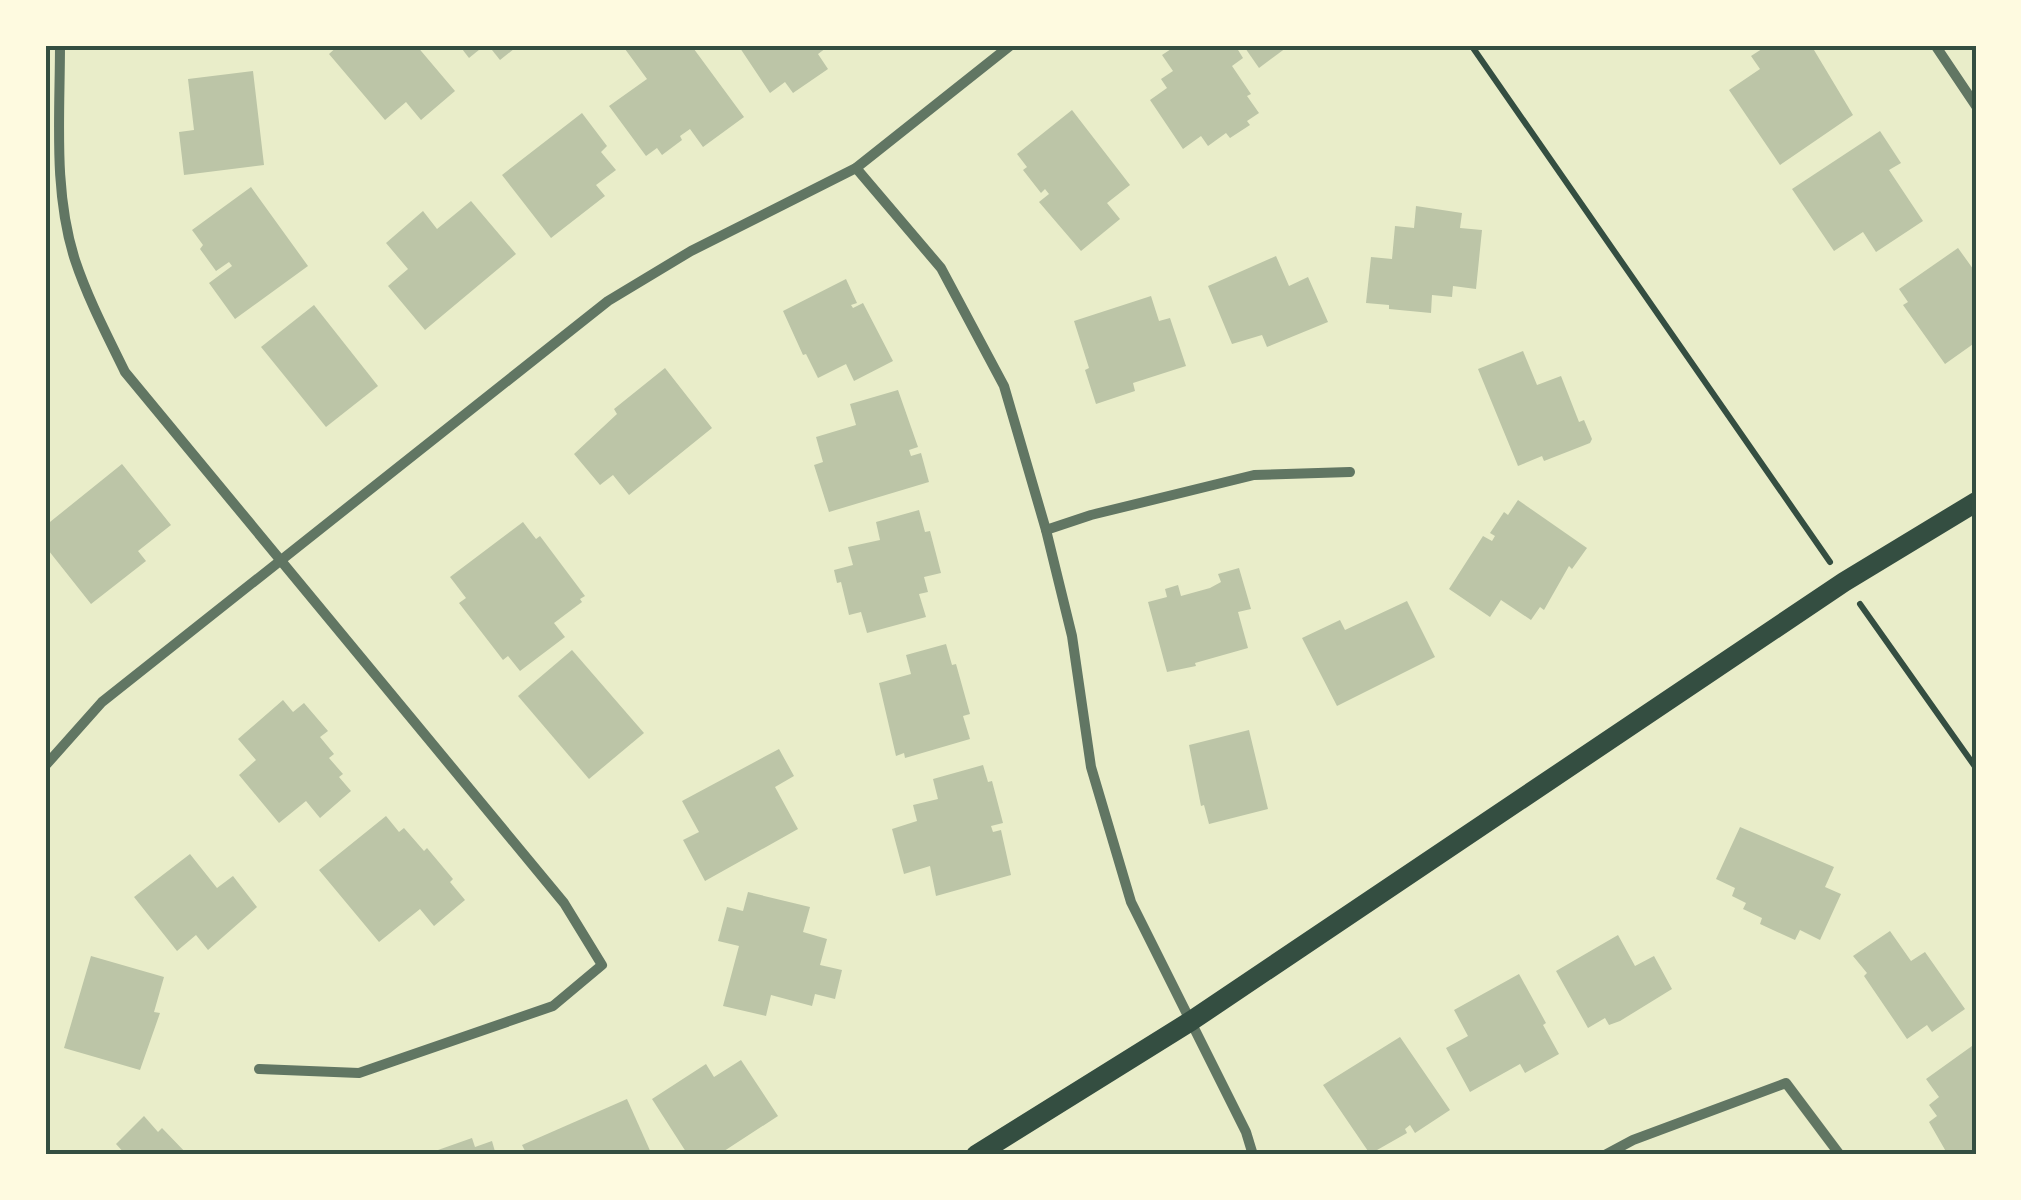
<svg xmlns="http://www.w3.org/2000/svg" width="2021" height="1200" font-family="'DejaVu Sans',sans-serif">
<rect width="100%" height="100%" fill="#e9edc9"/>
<g fill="#bcc5a7">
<polygon points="339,45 416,45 455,91 421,120 406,102 385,120 329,54"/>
<polygon points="459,45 485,45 469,58"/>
<polygon points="488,45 519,45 500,60"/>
<polygon points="630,45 691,45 744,117 703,147 690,129 680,136 682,140 662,155 657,148 646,156 609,106 647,79 625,49"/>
<polygon points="738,45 830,45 818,54 828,69 793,93 785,82 770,93"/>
<polygon points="1177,45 1235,45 1243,58 1232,66 1251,94 1247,96 1259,113 1247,121 1250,125 1230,138 1226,133 1208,146 1201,136 1183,149 1150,100 1167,88 1161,79 1173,71 1162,55"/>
<polygon points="1243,45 1290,45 1259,68"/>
<polygon points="1768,45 1811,45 1853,115 1780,165 1729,90 1760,69 1751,56"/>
<polygon points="253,71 264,165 184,175 179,132 194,130 188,79"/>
<polygon points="1072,110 1130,185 1107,203 1120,219 1081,251 1039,202 1049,194 1045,189 1041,193 1023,170 1027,167 1017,154"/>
<polygon points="582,113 607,146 601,152 616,170 596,185 605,196 551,238 502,175"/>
<polygon points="1880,131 1901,163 1889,170 1923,221 1876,252 1863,232 1834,251 1792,189"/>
<polygon points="251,187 308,266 235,319 209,283 232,266 229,262 216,271 200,249 203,245 192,230"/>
<polygon points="471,201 516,254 425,330 388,286 408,269 386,243 423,211 437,229"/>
<polygon points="1416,206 1462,213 1460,228 1482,230 1476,289 1453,286 1452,297 1432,295 1431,313 1389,309 1389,305 1366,303 1371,257 1392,259 1395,226 1414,228"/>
<polygon points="1958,248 1976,273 1976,342 1945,364 1903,305 1908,302 1899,289"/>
<polygon points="1276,256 1289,286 1308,277 1328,322 1267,347 1262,335 1232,344 1208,286"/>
<polygon points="846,279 857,303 851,305 853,308 863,303 893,361 854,381 846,364 818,378 806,354 803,355 783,311"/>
<polygon points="1151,296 1159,321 1170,318 1186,366 1133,383 1135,391 1096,404 1085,370 1089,368 1074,321"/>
<polygon points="314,305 378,386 326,427 261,347"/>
<polygon points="1523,351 1537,385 1561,376 1579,422 1584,420 1592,439 1590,443 1544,461 1542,456 1518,466 1478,369"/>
<polygon points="665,368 712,428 629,495 613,475 600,485 574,454 617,414 614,409"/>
<polygon points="898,390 918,447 909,450 911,456 921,453 929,482 829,512 814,465 823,462 816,437 856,425 850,404"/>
<polygon points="122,464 171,525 138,551 146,561 91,604 45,546 45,526"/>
<polygon points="1518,500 1587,548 1572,569 1569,566 1544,610 1540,607 1531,620 1501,600 1490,617 1449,589 1483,536 1492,541 1495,536 1490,533 1504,512 1508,515"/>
<polygon points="919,510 925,532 930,531 941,573 924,577 928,592 919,594 926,617 867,633 861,612 849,615 841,582 837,583 834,570 853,565 848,547 880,540 876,522"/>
<polygon points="523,522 536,539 540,536 585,596 580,599 582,602 554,623 565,637 520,671 508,656 503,660 459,603 466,598 450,577"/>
<polygon points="1239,568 1251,609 1238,612 1248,648 1195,663 1196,666 1167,672 1148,602 1167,597 1165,589 1178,585 1181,596 1210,588 1221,582 1218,574"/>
<polygon points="1407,601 1435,657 1337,706 1302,638 1340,620 1345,630"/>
<polygon points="946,644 952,665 956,664 970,714 963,716 970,739 905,758 904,753 896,756 879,683 911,674 906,655"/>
<polygon points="572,650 644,733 589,779 518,696"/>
<polygon points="283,700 293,712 304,703 328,731 320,737 334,754 329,758 343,774 339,777 351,791 320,818 306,801 279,823 239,775 256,760 238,739"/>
<polygon points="1249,730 1268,809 1209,824 1204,805 1201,806 1189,745"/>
<polygon points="779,749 794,776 775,787 798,829 705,881 683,840 699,832 682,801"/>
<polygon points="983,765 988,782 992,781 1003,823 991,826 993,832 1001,830 1011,875 936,896 930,866 904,874 892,829 917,821 913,805 938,799 933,779"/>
<polygon points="386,816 399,832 404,828 424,851 427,848 453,879 450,882 465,900 434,926 420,909 379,942 319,870"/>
<polygon points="1740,827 1834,867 1825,887 1841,894 1820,940 1800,930 1795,940 1760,924 1762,918 1743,909 1746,903 1732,896 1735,888 1716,879"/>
<polygon points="190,854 217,888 233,876 257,907 208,950 196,935 177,951 134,897"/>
<polygon points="748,892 810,907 803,932 827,939 820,965 842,970 835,999 815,994 812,1006 771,995 766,1016 723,1006 739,946 718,941 727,907 743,911"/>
<polygon points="1890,931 1911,961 1925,952 1965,1009 1932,1032 1927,1025 1907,1039 1864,976 1867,973 1853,956"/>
<polygon points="1618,935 1635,966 1654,956 1672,989 1620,1021 1609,1025 1605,1018 1588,1028 1556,971"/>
<polygon points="91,956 164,977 154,1012 160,1013 140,1070 64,1048"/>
<polygon points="1519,974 1546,1023 1543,1025 1559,1054 1525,1073 1520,1064 1470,1092 1446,1048 1468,1036 1454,1010"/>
<polygon points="1400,1037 1450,1110 1415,1133 1410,1125 1405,1129 1407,1133 1370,1154 1323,1085"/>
<polygon points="1972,1046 1976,1052 1976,1155 1948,1155 1929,1122 1937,1116 1929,1105 1939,1097 1926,1079"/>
<polygon points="741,1060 778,1116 718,1155 688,1155 652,1099 706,1064 714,1077"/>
<polygon points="627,1099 652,1155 527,1155 522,1145"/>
<polygon points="144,1116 158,1132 162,1128 188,1155 126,1155 116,1144"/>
<polygon points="472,1138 475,1147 492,1141 496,1155 440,1155 438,1150"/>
</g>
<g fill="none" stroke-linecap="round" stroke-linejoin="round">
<g stroke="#344e41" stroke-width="6">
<polyline points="1471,45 1830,562"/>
<polyline points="1860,604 1976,768"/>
</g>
<g stroke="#617663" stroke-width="10">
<path d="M 60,45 C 60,116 53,192 75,260 C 88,299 107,335 125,372 L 564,903 L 602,965 L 553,1006 L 359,1073 L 259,1069"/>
<polyline points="1935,45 1976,106"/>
<polyline points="856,168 941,268 1004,386 1046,530 1072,636 1091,767 1131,902 1246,1132 1253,1155"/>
<polyline points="1046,530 1091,515 1254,475 1350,472"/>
<polyline points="45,766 102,702 608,301 691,251 856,168 1011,45"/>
<polyline points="1605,1155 1633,1140 1786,1083 1840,1155"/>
</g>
<polyline stroke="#344e41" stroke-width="20" points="976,1155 1191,1021 1844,582 1976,502"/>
</g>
<rect width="2021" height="1200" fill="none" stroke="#fefae0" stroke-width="95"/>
<rect x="48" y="48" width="1926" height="1104" fill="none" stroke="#344e41" stroke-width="4"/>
</svg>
